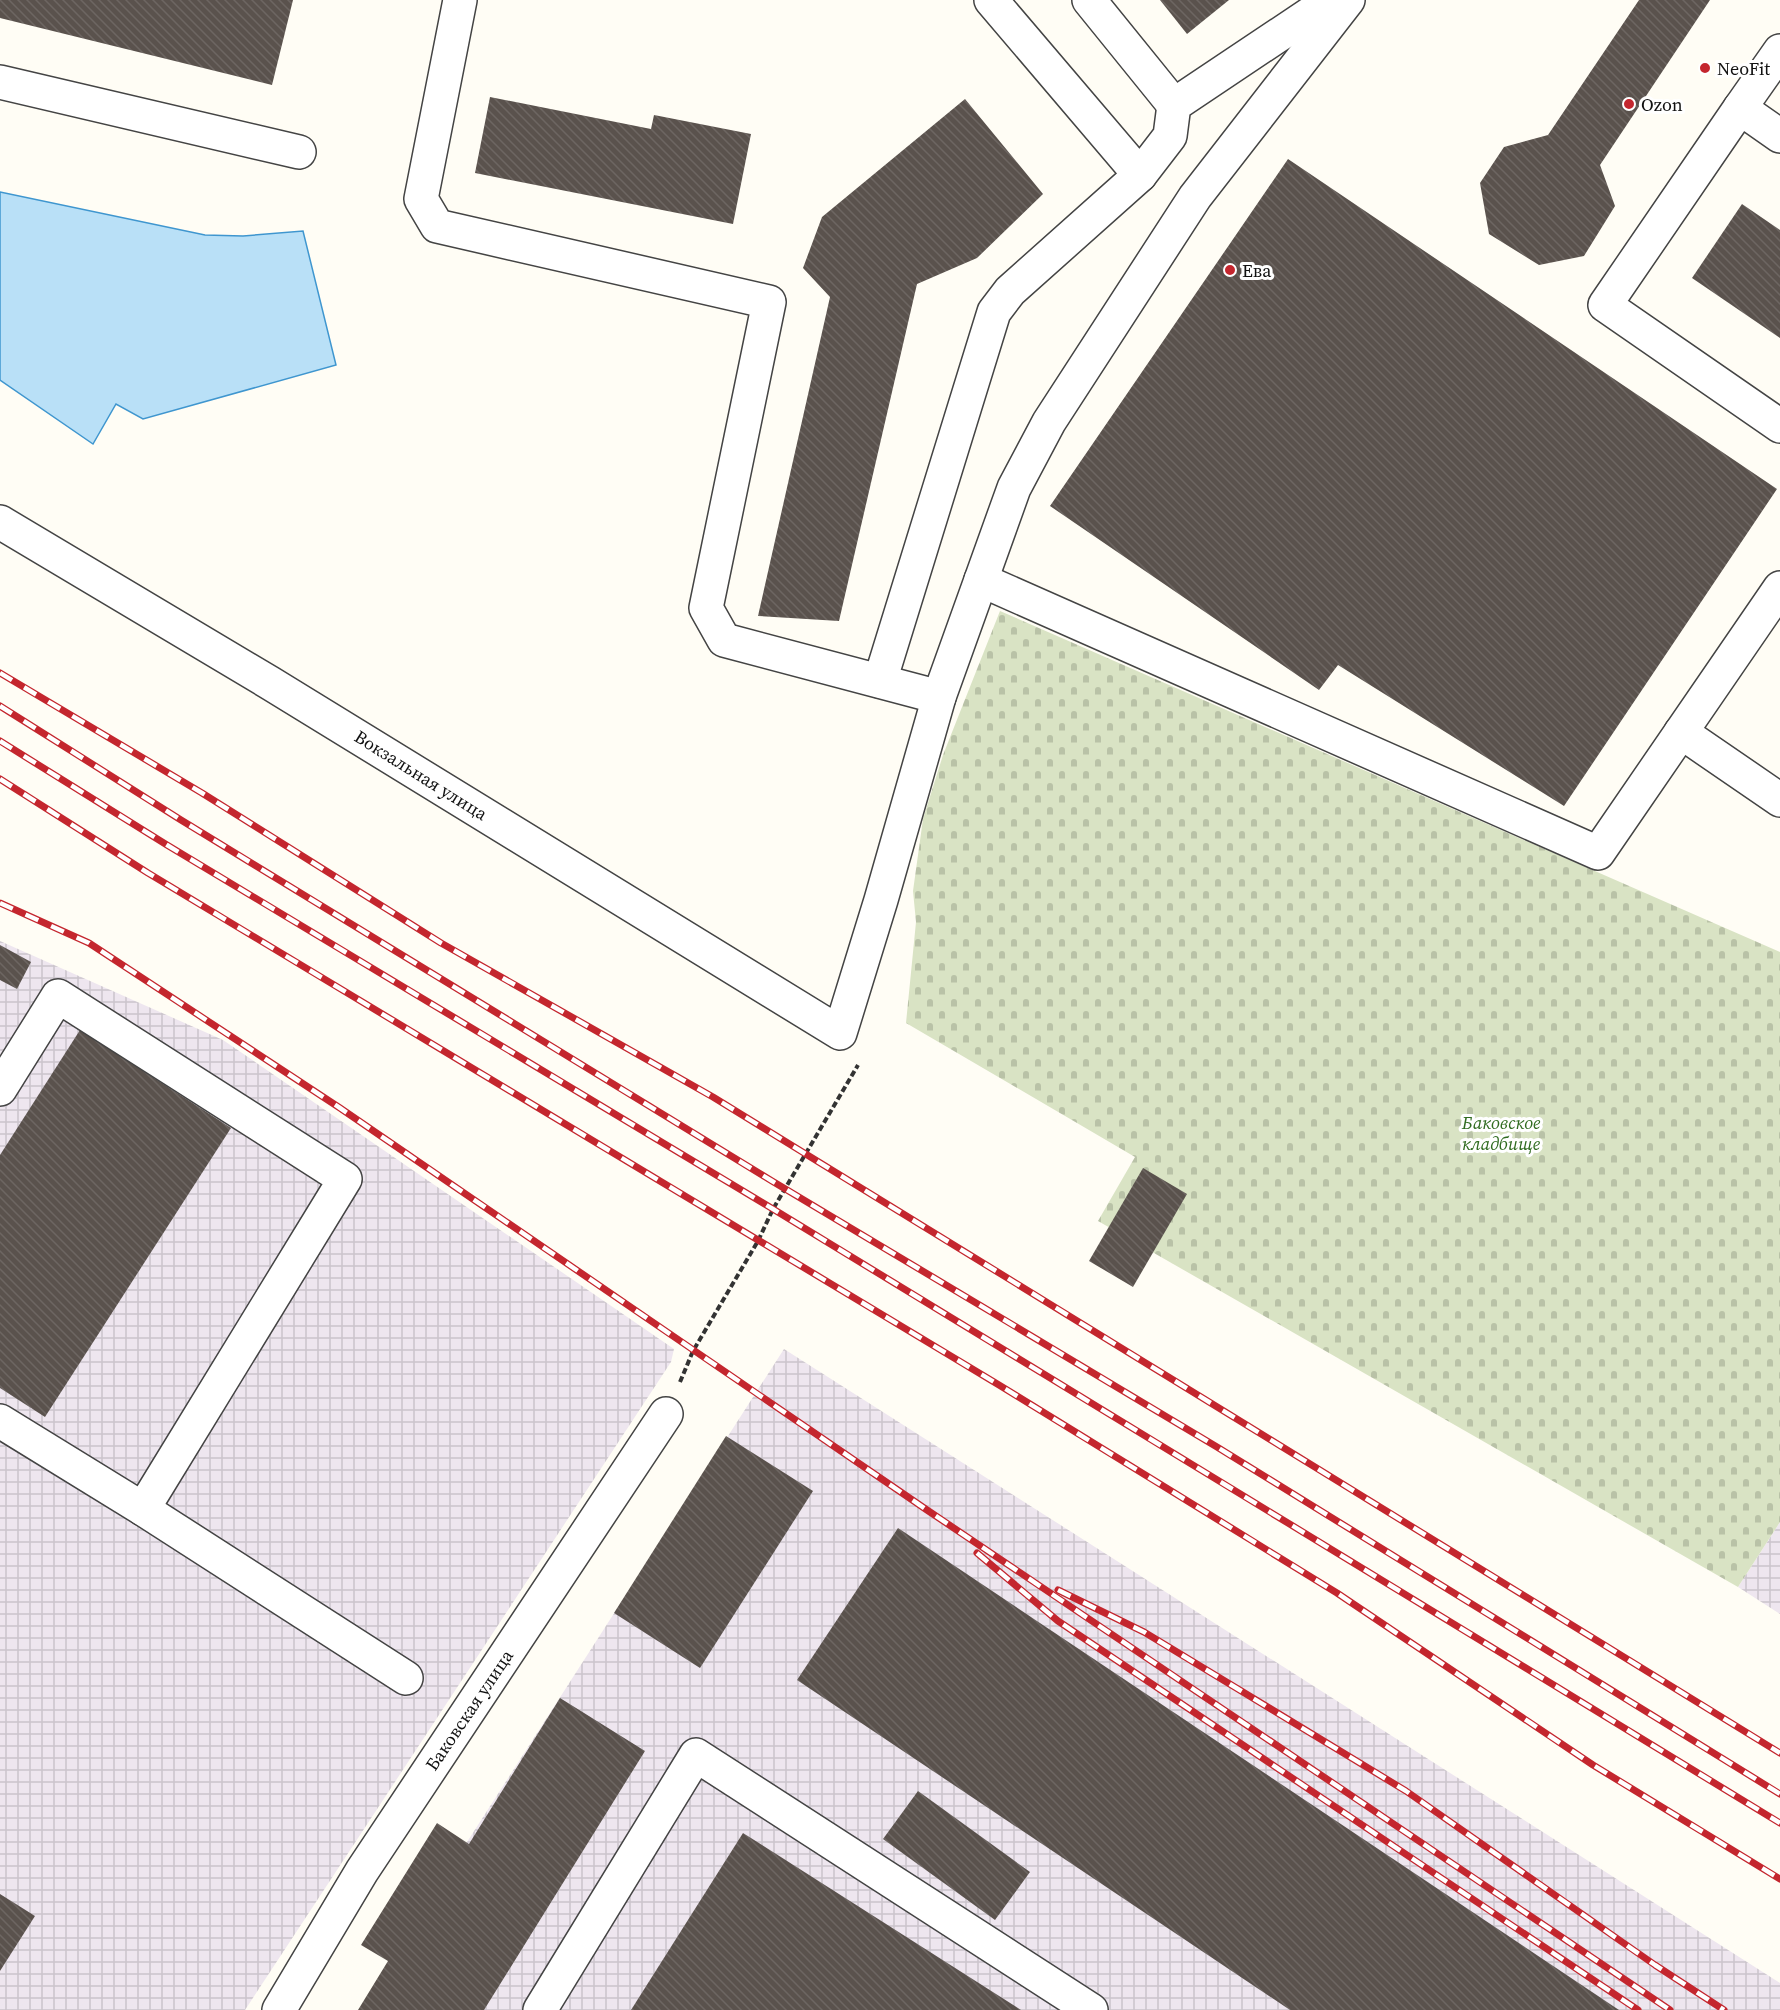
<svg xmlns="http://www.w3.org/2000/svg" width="1780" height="2010" font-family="'Source Serif 4',serif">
<defs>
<pattern id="industrial-grid" width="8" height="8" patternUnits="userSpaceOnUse" patternTransform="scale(1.5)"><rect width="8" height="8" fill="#eee6ef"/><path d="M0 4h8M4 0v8" fill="none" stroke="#cbc4cc"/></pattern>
<pattern id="cemetery-stones" width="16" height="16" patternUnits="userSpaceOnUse" patternTransform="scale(1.5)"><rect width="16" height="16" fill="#d9e3c4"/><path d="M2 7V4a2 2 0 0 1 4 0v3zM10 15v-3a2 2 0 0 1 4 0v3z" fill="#b9c2a7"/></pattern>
<pattern id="building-back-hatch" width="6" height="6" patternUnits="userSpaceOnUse" patternTransform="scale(1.5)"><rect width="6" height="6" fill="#5a524d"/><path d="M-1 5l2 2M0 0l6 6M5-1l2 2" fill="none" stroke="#6d6662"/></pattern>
</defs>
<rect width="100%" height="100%" fill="#fffdf5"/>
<g fill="url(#industrial-grid)">
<polygon points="0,941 223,1040 674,1349 671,1362 245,2010 0,2010"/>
<polygon points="784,1349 1780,1983 1780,2010 359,2010"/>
<polygon points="1780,1522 1780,1614 1738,1587"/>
</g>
<polygon fill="url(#cemetery-stones)" points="1000,611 1780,952 1780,1522 1738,1587 1098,1221 1135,1157 906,1023 916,922 913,891 923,819 943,755"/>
<polygon fill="#b9e0f7" stroke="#3f96cf" stroke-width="1.5" points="0,192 205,235 243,236 303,231 336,365 143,419 116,404 93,444 0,380"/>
<g fill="url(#building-back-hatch)">
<polygon points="0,0 293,0 272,85 0,18"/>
<polygon points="1160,0 1229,0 1187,34"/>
<polygon points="1639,0 1710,0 1600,165 1615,206 1584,256 1539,265 1489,234 1480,183 1504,147 1548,135"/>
<polygon points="490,97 651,129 654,115 751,134 733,224 475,173"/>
<polygon points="965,99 1043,194 977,258 917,284 839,621 758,616 830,297 803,268 822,217"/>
<polygon points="1288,159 1777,489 1564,806 1338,665 1319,690 1050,506"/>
<polygon points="1742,204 1780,230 1780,338 1692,278"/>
<polygon points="0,945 31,962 17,989 0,980"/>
<polygon points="80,1030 231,1128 45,1417 0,1388 0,1155"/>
<polygon points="1143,1168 1187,1194 1133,1287 1089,1261"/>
<polygon points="726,1436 813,1491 700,1668 614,1613"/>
<polygon points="898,1528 1619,2010 1290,2010 797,1680"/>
<polygon points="560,1698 645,1751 484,2010 358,2010 388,1961 361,1945 437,1823 469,1844"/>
<polygon points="918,1791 1030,1872 995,1920 883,1839"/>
<polygon points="743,1833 1021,2010 631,2010"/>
<polygon points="0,1894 35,1916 0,1971"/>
</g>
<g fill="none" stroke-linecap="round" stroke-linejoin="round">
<defs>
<g id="minor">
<polyline points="460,0 421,199 437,226 769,302 706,608 724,640 939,697"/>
<polyline points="991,0 1140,175"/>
<polyline points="1089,0 1174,105"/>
<polyline points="0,82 299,152"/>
<polyline points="1740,108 1780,51"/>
<polyline points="1780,136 1740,108 1605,305 1780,426"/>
<polyline points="0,522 270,683 840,1033 881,900 939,697 1014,488 1049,422 1195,197 1348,0"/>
<polyline points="981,580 1598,853 1780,588"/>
<polyline points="880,681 994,312 1010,291 1140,175 1170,136 1174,105 1331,0"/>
<polyline points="1681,732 1780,800"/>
<polyline points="0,1089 58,996 345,1179 143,1509"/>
<polyline points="0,1421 143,1509 406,1678"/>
<polyline points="279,2010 362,1871 666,1414"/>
<polyline points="540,2010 696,1755 1091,2010"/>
</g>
</defs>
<use href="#minor" stroke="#444" stroke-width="36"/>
<polyline stroke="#333" stroke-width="4" stroke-dasharray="6 3" stroke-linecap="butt" points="680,1382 693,1351 758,1241 773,1209 858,1065"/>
<use href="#minor" stroke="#fff" stroke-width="33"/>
<defs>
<g id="rail">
<polyline points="0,673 202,793 441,943 713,1097 1780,1753"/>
<polyline points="0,706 181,820 772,1181 1217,1447 1780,1794"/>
<polyline points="0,741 167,845 773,1209 1780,1823"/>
<polyline points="0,779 148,873 999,1385 1337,1593 1593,1765 1780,1879"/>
<polyline points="0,903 89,943 340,1108 927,1510 1670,2010"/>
<polyline points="977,1553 1058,1621 1638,2010"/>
<polyline points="1058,1590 1144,1632 1406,1791 1655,1965 1724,2010"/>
</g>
</defs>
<use href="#rail" stroke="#c4262e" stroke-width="7"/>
<use href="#rail" stroke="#fff" stroke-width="4.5" stroke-dasharray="14" stroke-linecap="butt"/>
</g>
<g fill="#c4262e" stroke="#fff" stroke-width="2">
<circle cx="1705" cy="68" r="6"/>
<circle cx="1629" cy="104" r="6"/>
<circle cx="1230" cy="270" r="6"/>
</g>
<g text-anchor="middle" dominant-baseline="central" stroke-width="6" stroke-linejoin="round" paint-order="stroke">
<g font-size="18" fill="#111" stroke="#fff" text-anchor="start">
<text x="1717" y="68">NeoFit</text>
<text x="1641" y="104">Ozon</text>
<text x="1242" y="270">Ева</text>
</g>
<g font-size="18" fill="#111" stroke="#fff">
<text transform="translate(421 775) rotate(32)">Вокзальная улица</text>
<text transform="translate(469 1710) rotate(-56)">Баковская улица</text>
</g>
<g font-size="18" font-style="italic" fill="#2f6b1f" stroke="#fff">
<text x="1501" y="1122">Баковское<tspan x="1501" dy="21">кладбище</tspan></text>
</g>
</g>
</svg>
